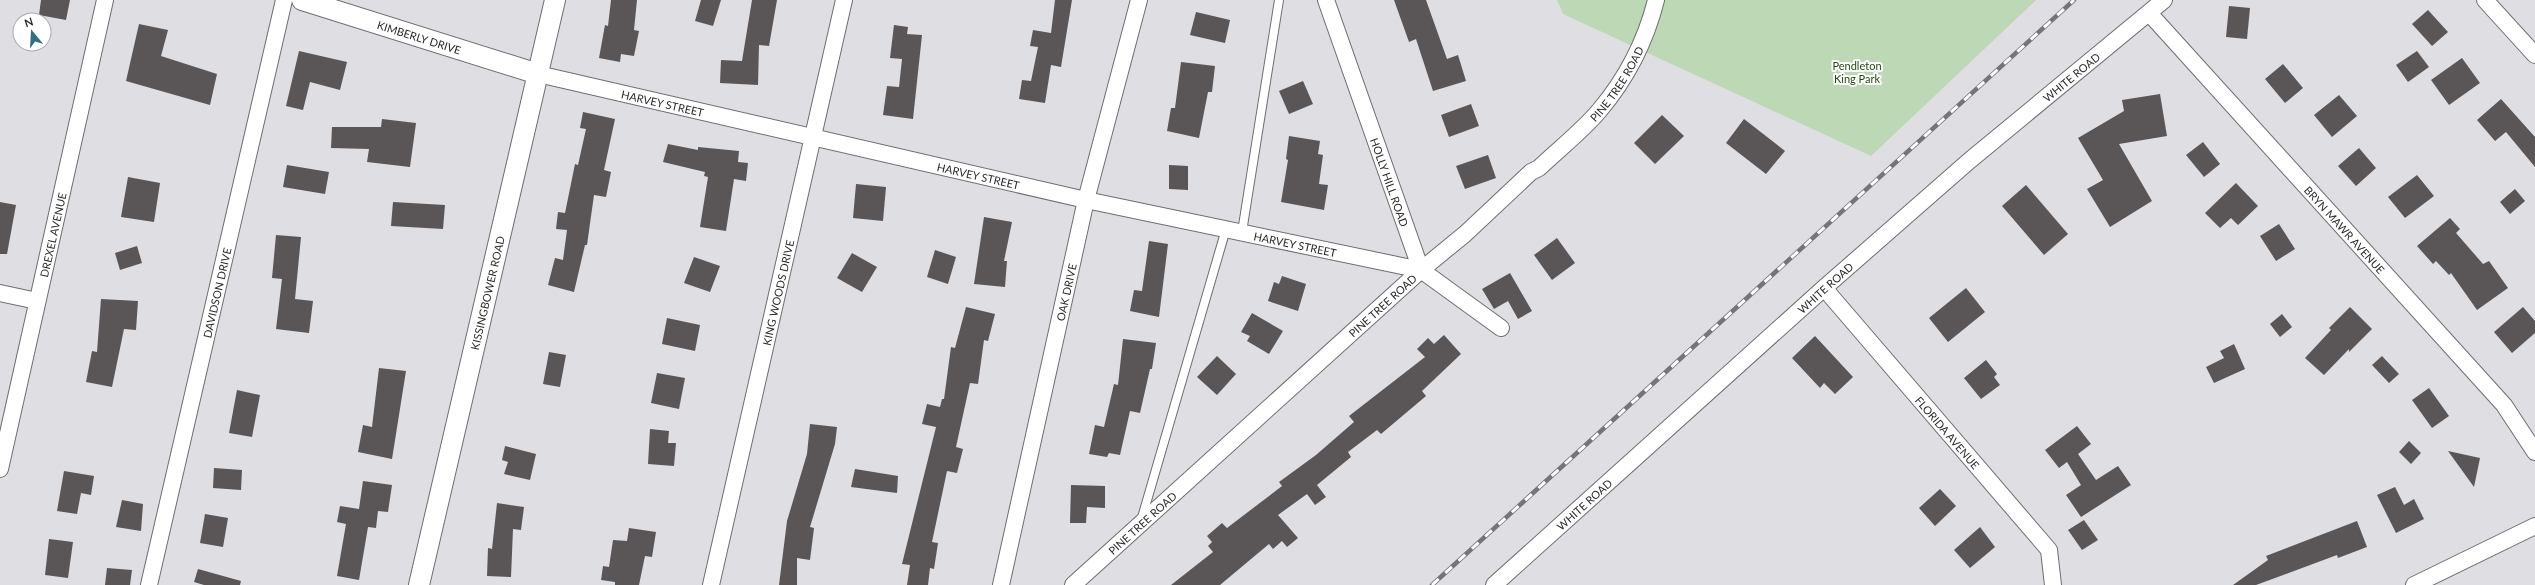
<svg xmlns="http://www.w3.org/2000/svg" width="2535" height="585" font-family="Lato,sans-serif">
<rect width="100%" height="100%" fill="#dfdee3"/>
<polygon fill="#bcd8b4" points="1557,0 2036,0 1871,156 1563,14"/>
<g fill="#5a5658">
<polygon points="41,0 70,0 66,20 39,15"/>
<polygon points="611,0 637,0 634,30 639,31 634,56 621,54 620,62 599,58 605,25 608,26"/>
<polygon points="701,0 721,0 713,26 695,21"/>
<polygon points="752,0 777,0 769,46 759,45 758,85 720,83 721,60 742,61"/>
<polygon points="1055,0 1072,0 1061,67 1051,65 1045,103 1019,99 1022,80 1031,81 1038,47 1030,46 1033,30 1051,33"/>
<polygon points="1394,0 1426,0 1447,59 1458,55 1466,81 1433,91 1416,39 1409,42"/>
<polygon points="2229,6 2250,8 2247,39 2226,37"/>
<polygon points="2428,10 2448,32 2432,46 2412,24"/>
<polygon points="1196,12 1230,20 1225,43 1190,35"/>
<polygon points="139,24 168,30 161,56 217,74 210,105 126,81"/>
<polygon points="894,25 908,27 907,34 922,35 913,119 883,115 887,86 899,87 902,59 890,58"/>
<polygon points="299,51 347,62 340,90 310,82 303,110 286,106"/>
<polygon points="2417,51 2429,67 2408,82 2396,65"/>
<polygon points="2462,58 2480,83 2449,105 2431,80"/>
<polygon points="1181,62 1215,66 1212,92 1208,92 1199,138 1167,131 1171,108 1175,108"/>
<polygon points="2283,64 2303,88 2285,103 2265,79"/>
<polygon points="1303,81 1313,104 1289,114 1279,91"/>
<polygon points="2160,94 2167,136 2119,144 2152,201 2110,227 2087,189 2103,180 2078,138 2124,111 2122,100"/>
<polygon points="2339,95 2357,116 2332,137 2314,115"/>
<polygon points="2501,99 2535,137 2535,167 2506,132 2495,141 2477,120"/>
<polygon points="1471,104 1479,126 1449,137 1441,115"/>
<polygon points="583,112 615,119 604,170 611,172 606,197 594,195 587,245 585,245 574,292 548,285 555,258 563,260 567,230 556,229 558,212 565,213 575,164 578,165 586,129 580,128"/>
<polygon points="1662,115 1684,136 1655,164 1634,143"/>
<polygon points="382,119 416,123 410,167 367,162 369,149 331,148 332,127 381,127"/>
<polygon points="1744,119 1785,151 1766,174 1726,143"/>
<polygon points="1289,136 1320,141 1318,154 1323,155 1319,184 1328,185 1324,210 1281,202 1288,160 1286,159"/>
<polygon points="2203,142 2220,164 2204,177 2186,155"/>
<polygon points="668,144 698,150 698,147 739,151 738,162 748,163 746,181 734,179 726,231 700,227 708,177 704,176 705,172 663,162"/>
<polygon points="2359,148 2376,168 2356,186 2338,166"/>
<polygon points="1488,155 1496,178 1465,189 1456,166"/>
<polygon points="287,165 329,172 325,194 283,187"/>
<polygon points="1169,165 1188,166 1188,190 1169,189"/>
<polygon points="2417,175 2434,196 2405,218 2388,197"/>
<polygon points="128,177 160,183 154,222 121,217"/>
<polygon points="2236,183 2258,206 2238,225 2231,218 2220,228 2205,213"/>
<polygon points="856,184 886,187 883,221 853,218"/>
<polygon points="2026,185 2068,234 2044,255 2002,206"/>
<polygon points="2515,189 2525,201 2510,214 2500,202"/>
<polygon points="0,202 16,205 7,254 0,254"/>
<polygon points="393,202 445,205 443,229 391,226"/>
<polygon points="984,217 1012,222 1004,261 1007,261 1005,287 974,284"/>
<polygon points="2450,218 2460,229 2456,233 2483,264 2489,261 2508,288 2477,310 2451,273 2449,275 2436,261 2433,264 2417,246"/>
<polygon points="2279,224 2295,249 2276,261 2260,236"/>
<polygon points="276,235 301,237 295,299 313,301 309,333 276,329 282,279 272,278"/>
<polygon points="1557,238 1575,263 1552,280 1534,255"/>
<polygon points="1149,241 1168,244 1159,317 1130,311 1134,290 1142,291"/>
<polygon points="137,246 142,263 120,270 115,253"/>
<polygon points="935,250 956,257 948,284 927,277"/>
<polygon points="852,253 877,267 862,292 837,278"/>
<polygon points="694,257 720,266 710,292 684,283"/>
<polygon points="1510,273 1532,311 1518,319 1508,301 1494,309 1482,289"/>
<polygon points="1282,276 1306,284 1298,311 1268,301 1274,282 1279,284"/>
<polygon points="1966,288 1985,312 1948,342 1929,318"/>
<polygon points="101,299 138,301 136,330 124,329 112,387 86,382 92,351 97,352"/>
<polygon points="966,307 995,314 988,341 984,340 978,384 970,383 956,447 963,449 957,473 947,471 932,542 938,543 934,569 930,568 928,585 907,585 910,565 902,564 936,427 922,424 927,404 940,407 942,399 944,399 951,347 955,348"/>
<polygon points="2350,307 2372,329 2349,352 2349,349 2324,375 2305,358 2331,330 2329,328"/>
<polygon points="2523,307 2535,321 2535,333 2512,353 2494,332"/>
<polygon points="1252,313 1283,331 1269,354 1247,341 1250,336 1241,332"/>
<polygon points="2282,314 2292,327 2280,337 2270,324"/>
<polygon points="667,318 700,325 695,351 662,344"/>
<polygon points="1444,335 1461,354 1422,391 1426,396 1381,434 1377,430 1348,452 1351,457 1317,485 1326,497 1315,505 1307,494 1278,515 1298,538 1287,547 1282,541 1273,549 1269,544 1220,585 1171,585 1213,552 1208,546 1212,542 1207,536 1222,523 1227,528 1282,486 1279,482 1316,455 1354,422 1349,416 1425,357 1417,349 1428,338 1434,344"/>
<polygon points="1815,336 1853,377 1835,394 1824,383 1820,388 1792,358"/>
<polygon points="1123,339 1156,343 1152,369 1150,369 1140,413 1130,411 1120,455 1109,453 1107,457 1089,454 1095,425 1104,427 1114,384 1118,385"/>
<polygon points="2234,344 2245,369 2214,383 2206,367 2224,358 2220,351"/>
<polygon points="549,352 566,355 560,387 543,384"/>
<polygon points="1217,356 1236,374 1217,395 1197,377"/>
<polygon points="2382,356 2399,374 2389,383 2372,365"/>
<polygon points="1986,360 1997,374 1994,377 2000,385 1981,399 1964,378"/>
<polygon points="379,368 406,371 392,459 358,452 363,425 372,427"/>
<polygon points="657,373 685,378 679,409 651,403"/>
<polygon points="2429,388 2449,416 2432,428 2412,400"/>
<polygon points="237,390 260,395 252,437 229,433"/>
<polygon points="810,424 837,427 835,444 810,527 814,528 810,560 797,558 797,585 779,585 787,521 807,454"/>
<polygon points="2077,426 2091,444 2078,454 2096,480 2118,466 2131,485 2081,517 2066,495 2081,485 2067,462 2059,468 2045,450"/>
<polygon points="650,429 669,431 668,443 676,443 674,466 648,464"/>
<polygon points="2409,441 2421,453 2411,464 2399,452"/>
<polygon points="505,446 536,454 530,480 504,474 508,462 502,460"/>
<polygon points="2448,451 2480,458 2474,487"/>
<polygon points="214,468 242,470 241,490 213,488"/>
<polygon points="855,469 898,476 897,493 851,487"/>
<polygon points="64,471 94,476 91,495 81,493 77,514 57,511"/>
<polygon points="363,481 392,485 388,512 378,511 376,528 368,527 359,580 337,576 346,524 337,522 340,506 359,509"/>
<polygon points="1071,485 1105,486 1105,508 1087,507 1086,523 1070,523"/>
<polygon points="2395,487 2404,505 2414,499 2424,519 2396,533 2377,495"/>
<polygon points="1940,489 1956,506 1935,526 1919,508"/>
<polygon points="122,500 143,504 141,531 116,527"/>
<polygon points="497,503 524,507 521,530 513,529 511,577 487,576 488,548 492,549"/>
<polygon points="205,514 228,518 223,547 200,543"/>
<polygon points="2084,520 2098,540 2082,550 2068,530"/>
<polygon points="2357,521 2367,547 2338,558 2337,555 2256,585 2233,585 2268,560 2266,556"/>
<polygon points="1980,527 1995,547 1970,568 1954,550"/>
<polygon points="629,528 656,532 652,557 645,556 639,585 615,585 615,582 601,580 603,566 609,567 613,540 627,541"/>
<polygon points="49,539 73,542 68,578 45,575"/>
<polygon points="107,568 132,570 130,585 105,585"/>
<polygon points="198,569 241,581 240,585 204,585 194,582"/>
</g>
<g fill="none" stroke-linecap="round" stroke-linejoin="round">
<defs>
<g id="service">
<polyline points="1242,232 1279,0"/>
<polyline points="1141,521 1226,229"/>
</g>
<g id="minor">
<path id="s1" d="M 1326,0 L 1421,270 L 1501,328"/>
<polyline points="2485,0 2535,55"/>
<path id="s2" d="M 2149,13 L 2504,405 L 2535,452"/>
<path id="s3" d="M 538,74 L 1086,200 L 1421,270"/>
<path id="s4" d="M 1824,288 L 2049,550 L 2053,585"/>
<polyline points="0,293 37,301"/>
<path id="s5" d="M 0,469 L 105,0"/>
<path id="s6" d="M 149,585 L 284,0"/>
<path id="s7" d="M 711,585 L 844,0"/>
<path id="s8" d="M 1001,585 L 1086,200 L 1139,0"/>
<path id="s9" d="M 1073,585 L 1421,270 L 1465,234 L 1531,172 L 1539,168 C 1559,149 1582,131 1599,111 C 1626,79 1646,40 1656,0"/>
<path id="s10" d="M 1494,585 L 1824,288 L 1969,161 L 2164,0"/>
<polyline points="2414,585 2535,526"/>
</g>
<g id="tertiary">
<path id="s11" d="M 302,0 L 538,74"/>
<path id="s12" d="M 419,585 L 555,0"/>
</g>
</defs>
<use href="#service" stroke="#6e6d72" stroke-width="10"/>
<use href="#minor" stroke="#6e6d72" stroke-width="18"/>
<use href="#tertiary" stroke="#6e6d72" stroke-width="22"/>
<use href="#service" stroke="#fff" stroke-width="8"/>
<use href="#minor" stroke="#fff" stroke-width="16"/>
<use href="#tertiary" stroke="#fff" stroke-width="20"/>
<defs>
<polyline id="rail" points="1432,585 2074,0"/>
</defs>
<use href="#rail" stroke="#757478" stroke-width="4.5"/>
<use href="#rail" stroke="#fff" stroke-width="3" stroke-dasharray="9" stroke-linecap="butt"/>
</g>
<g text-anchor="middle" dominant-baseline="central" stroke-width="4" stroke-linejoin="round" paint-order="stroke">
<g font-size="11" fill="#2a2a2c" stroke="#fff">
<text stroke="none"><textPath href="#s11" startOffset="123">KIMBERLY DRIVE</textPath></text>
<text stroke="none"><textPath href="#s10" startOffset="769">WHITE ROAD</textPath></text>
<text stroke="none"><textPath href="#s9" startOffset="741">PINE TREE ROAD</textPath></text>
<text stroke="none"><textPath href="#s3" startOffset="128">HARVEY STREET</textPath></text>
<text stroke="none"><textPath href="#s3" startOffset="452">HARVEY STREET</textPath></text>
<text stroke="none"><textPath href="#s1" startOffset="193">HOLLY HILL ROAD</textPath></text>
<text stroke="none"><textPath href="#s2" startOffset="292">BRYN MAWR AVENUE</textPath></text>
<text stroke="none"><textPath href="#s5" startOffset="240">DREXEL AVENUE</textPath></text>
<text stroke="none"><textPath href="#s3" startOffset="776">HARVEY STREET</textPath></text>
<text stroke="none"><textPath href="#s10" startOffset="445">WHITE ROAD</textPath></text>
<text stroke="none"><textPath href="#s6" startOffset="300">DAVIDSON DRIVE</textPath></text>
<text stroke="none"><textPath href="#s8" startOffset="300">OAK DRIVE</textPath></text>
<text stroke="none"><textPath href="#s12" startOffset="300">KISSINGBOWER ROAD</textPath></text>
<text stroke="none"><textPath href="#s7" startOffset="300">KING WOODS DRIVE</textPath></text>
<text stroke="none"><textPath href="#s9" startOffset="417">PINE TREE ROAD</textPath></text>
<text stroke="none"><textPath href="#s4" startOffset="190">FLORIDA AVENUE</textPath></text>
<text stroke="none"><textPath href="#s10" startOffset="121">WHITE ROAD</textPath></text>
<text stroke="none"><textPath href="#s9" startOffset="93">PINE TREE ROAD</textPath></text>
</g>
<g font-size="11" fill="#214912" stroke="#fff">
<text x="1857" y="65">Pendleton<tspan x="1857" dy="13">King Park</tspan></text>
</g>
</g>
<g transform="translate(32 32) rotate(342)"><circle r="19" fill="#ffffff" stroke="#aaaaab"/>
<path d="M0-3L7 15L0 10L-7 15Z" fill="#2e7382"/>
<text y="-6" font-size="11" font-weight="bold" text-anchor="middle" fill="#2a2a2c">N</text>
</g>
</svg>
